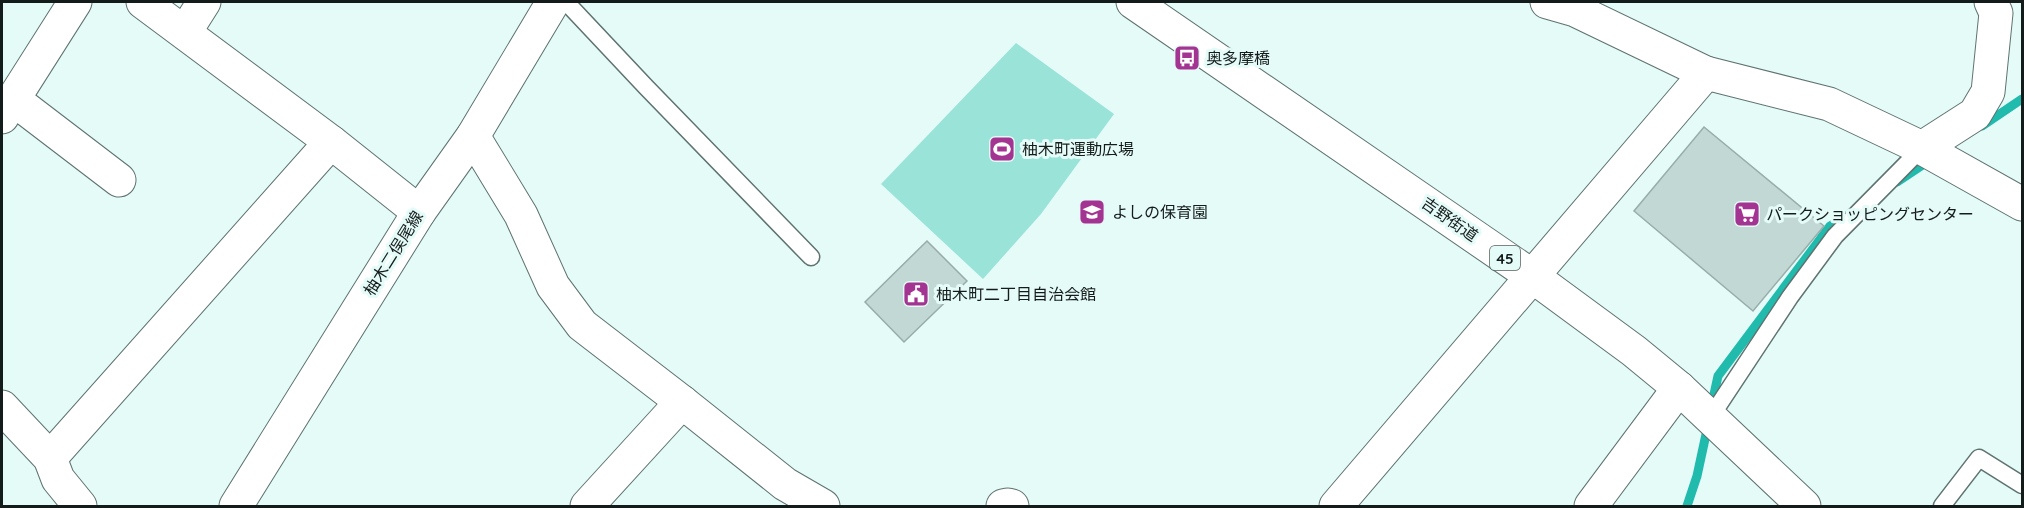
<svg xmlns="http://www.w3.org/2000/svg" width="2024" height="508" font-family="Quicksand,'Noto Sans JP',sans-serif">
<rect width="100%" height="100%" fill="#e5fbf8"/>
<polygon fill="#9ae3d9" points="1016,43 1114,114 1041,214 983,279 881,184"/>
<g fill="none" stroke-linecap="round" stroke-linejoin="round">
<g stroke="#20bbad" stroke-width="9">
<polyline points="1982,126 2022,99"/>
<polyline points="1897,182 1930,160"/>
<polyline points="1711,408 1718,376 1830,226 1848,215"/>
<polyline points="1687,506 1697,476 1708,425"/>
</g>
</g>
<g fill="#c2d8d4" stroke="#98adaa" stroke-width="1.5">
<polygon points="1704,127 1824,226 1753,311 1634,211"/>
<polygon points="927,241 967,281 904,342 865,302"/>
</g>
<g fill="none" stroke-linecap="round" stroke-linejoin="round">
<defs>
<g id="lane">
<polyline points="566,2 646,87 811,257"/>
<polyline points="1710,418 1790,297 1835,236 1922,148"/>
<polyline points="1942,506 1979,458 2022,485"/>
</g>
<g id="street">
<polyline points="143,2 331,142 419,212"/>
<polyline points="1547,2 1575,10 1706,73 1829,104 1922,148 2022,204"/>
<polyline points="185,32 204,2"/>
<polyline points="13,99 119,180"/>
<polyline points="2,117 75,2"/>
<polyline points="473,136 521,215 553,286 582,325 682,402 785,484 823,506"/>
<polyline points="1922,148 1975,114 1988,92 1996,13 1991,2"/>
<polyline points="2,407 50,458 58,479 80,506"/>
<polyline points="50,458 331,142"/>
<polyline points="587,506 682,402"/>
<polyline points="1003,506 1008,505 1012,506"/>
<polyline points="1336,506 1706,73"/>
<polyline points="1591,506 1679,388"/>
</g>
<polyline id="secondary" points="236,506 419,212 473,136 553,2"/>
<polyline id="primary" points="1133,2 1532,276 1634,351 1679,388 1804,506"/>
</defs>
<use href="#lane" stroke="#5e726f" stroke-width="19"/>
<use href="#street" stroke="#5e726f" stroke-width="35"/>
<use href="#secondary" stroke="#5e726f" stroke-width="35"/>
<use href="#primary" stroke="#5e726f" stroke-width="35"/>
<use href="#lane" stroke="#fff" stroke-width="16"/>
<use href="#street" stroke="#fff" stroke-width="33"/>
<use href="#secondary" stroke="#fff" stroke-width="33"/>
<use href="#primary" stroke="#fff" stroke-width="33"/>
</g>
<defs>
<symbol id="bus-square" viewBox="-11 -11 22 22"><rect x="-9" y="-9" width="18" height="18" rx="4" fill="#a33492" stroke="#e5fbf8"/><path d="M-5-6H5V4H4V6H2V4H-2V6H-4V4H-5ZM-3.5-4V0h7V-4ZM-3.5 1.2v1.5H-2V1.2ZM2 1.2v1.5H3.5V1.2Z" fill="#fff"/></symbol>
<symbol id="stadium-square" viewBox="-11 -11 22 22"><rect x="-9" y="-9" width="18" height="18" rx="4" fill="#a33492" stroke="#e5fbf8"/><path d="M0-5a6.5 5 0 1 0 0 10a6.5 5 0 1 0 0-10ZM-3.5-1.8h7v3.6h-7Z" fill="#fff"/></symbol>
<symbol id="school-square" viewBox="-11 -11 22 22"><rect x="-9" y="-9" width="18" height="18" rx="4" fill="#a33492" stroke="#e5fbf8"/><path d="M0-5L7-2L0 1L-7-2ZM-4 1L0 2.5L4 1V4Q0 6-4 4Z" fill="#fff"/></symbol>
<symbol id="supermarket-square" viewBox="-11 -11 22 22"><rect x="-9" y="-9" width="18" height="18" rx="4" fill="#a33492" stroke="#e5fbf8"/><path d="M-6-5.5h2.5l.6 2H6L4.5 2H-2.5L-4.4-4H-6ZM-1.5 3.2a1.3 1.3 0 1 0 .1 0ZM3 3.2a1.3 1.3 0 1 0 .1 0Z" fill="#fff"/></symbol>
<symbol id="civic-square" viewBox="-11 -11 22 22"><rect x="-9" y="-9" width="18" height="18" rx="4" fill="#a33492" stroke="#e5fbf8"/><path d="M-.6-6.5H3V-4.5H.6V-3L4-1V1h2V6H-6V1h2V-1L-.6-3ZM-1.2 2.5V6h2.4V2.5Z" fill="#fff"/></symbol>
</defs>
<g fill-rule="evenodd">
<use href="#bus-square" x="1172" y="43" width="30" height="30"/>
<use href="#stadium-square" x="987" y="134" width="30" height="30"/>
<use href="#school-square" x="1077" y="197" width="30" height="30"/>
<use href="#supermarket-square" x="1732" y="199" width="30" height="30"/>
<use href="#civic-square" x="901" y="279" width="30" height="30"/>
</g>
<g text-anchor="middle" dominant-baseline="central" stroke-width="6" stroke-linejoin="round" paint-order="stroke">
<rect fill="#e5fbf8" stroke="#535f5d" stroke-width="1.5" x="1490" y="246" width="30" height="24" rx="4.5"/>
<g font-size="15" font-weight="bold" fill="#141c1b">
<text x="1505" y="258">45</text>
</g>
<g font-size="16" fill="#141c1b" stroke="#e5fbf8" text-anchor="start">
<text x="1206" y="58">奥多摩橋</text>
<text x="1022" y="149">柚木町運動広場</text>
<text x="1112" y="212">よしの保育園</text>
<text x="1766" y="214">パークショッピングセンター</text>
<text x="936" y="294">柚木町二丁目自治会館</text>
</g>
<g font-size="16" fill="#141c1b" stroke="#e5fbf8">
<text transform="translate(1450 219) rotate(35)">吉野街道</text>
<text transform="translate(393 253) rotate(-58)">柚木二俣尾線</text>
</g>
</g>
<rect width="2024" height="508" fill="none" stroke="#141c1b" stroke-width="6"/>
</svg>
